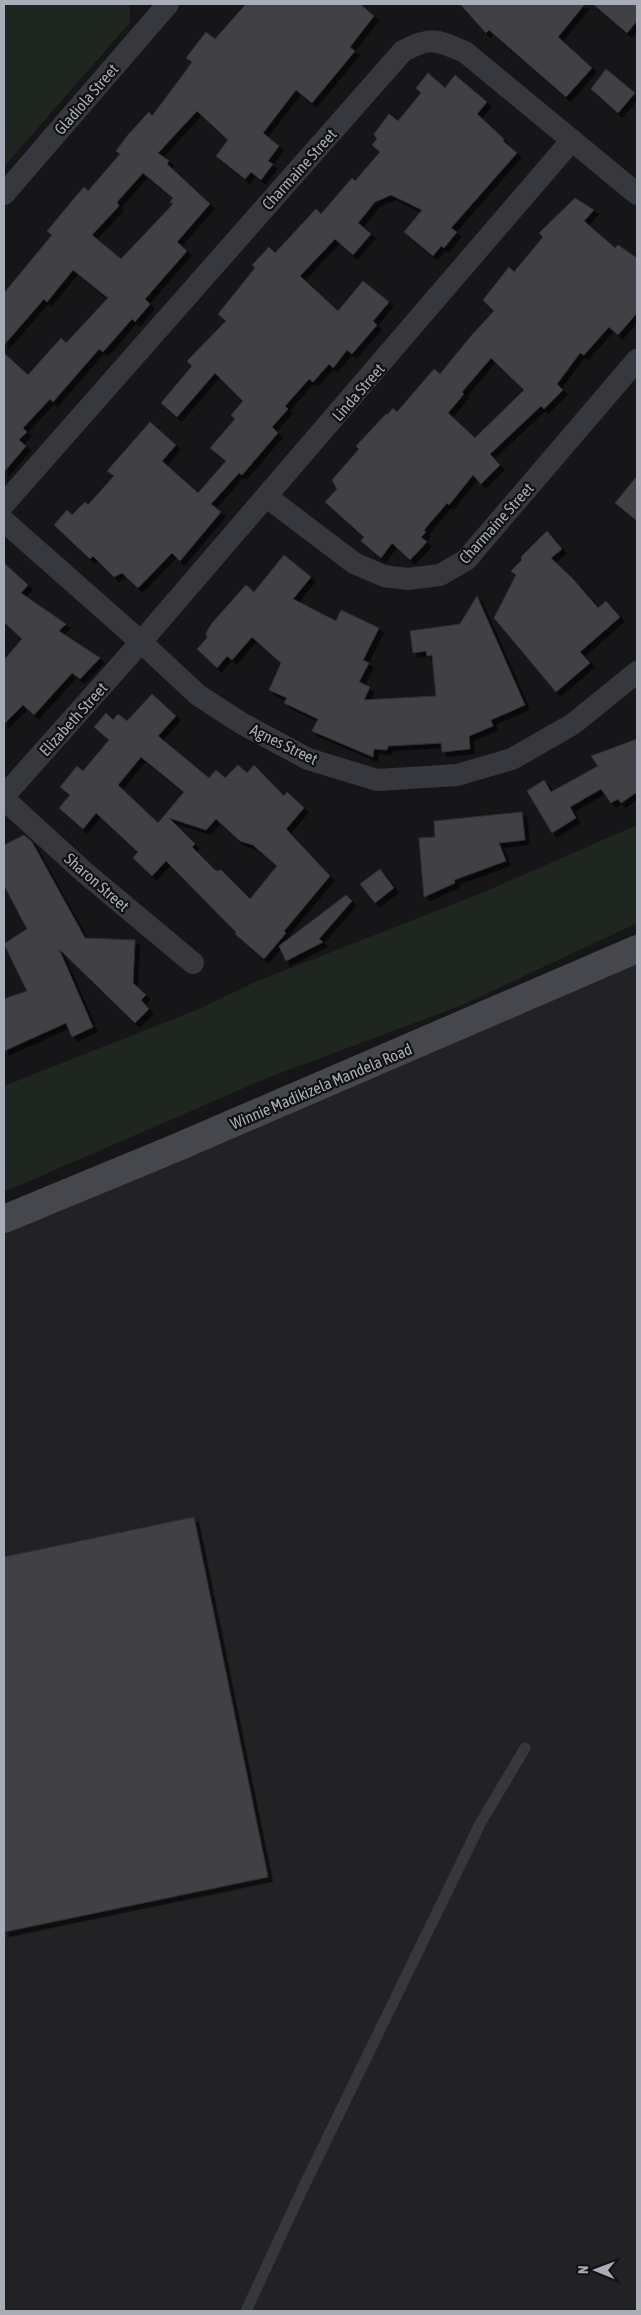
<svg xmlns="http://www.w3.org/2000/svg" width="641" height="2315" font-family="'Asap Condensed',sans-serif">
<defs>
<filter id="shadow"><feDropShadow dx="4.5" dy="4.5" stdDeviation="0" flood-color="#0009"/></filter>
</defs>
<rect width="100%" height="100%" fill="#161618"/>
<polygon fill="#222225" points="637,949 637,2311 4,2311 4,1215"/>
<g fill="#1e261f">
<polygon points="4,4 130,4 130,22 4,167"/>
<polygon points="637,825 637,923 460,1006 267,1078 4,1192 4,1086 201,1008 255,982 484,892"/>
</g>
<g fill="#404145" stroke="#303034" fill-rule="evenodd" filter="url(#shadow)">
<path d="M 246,4 L 360,4 L 374,16 L 350,47 L 355,51 L 312,103 L 296,90 L 263,133 L 279,146 L 268,161 L 273,164 L 261,180 L 251,172 L 245,179 L 216,156 L 228,140 L 197,111 L 158,153 L 169,161 L 167,164 L 210,204 L 177,242 L 187,251 L 145,299 L 150,304 L 135,322 L 132,319 L 103,352 L 99,349 L 53,402 L 50,399 L 23,428 L 27,432 L 19,440 L 26,446 L 4,472 L 4,353 L 28,375 L 61,338 L 66,343 L 108,298 L 73,270 L 47,302 L 44,299 L 4,345 L 4,293 L 52,235 L 47,231 L 77,195 L 84,187 L 88,191 L 120,154 L 116,151 L 127,136 L 149,112 L 152,116 L 185,72 L 192,62 L 186,58 L 206,32 L 215,39 ZM 143,173 L 173,198 L 170,202 L 173,204 L 121,259 L 92,235 L 119,206 L 117,202 Z"/>
<polygon points="460,4 585,4 558,37 592,68 566,97 489,30 486,33"/>
<polygon points="593,4 637,4 637,21 627,33"/>
<polygon points="606,69 635,93 618,113 591,89"/>
<polygon points="428,73 445,88 455,75 487,102 477,114 504,139 503,141 517,153 451,228 457,232 444,248 441,246 433,256 404,232 422,210 391,195 375,202 358,223 371,234 353,255 335,239 300,276 338,311 363,281 389,302 373,321 377,325 352,354 347,350 333,368 329,364 313,382 309,379 285,406 288,409 272,427 278,433 242,475 239,473 211,504 221,512 180,561 172,553 138,588 122,573 114,577 93,556 90,559 54,525 67,510 72,515 85,502 88,505 114,476 107,471 150,422 176,445 162,461 198,493 226,461 210,448 235,419 231,415 243,401 215,373 177,417 161,403 192,366 187,361 226,321 218,314 255,268 252,265 269,247 275,253 316,209 321,214 352,178 355,181 380,152 372,145 377,139 374,134 389,114 398,121 421,93 416,88"/>
<path d="M 575,198 L 594,210 L 584,221 L 615,248 L 618,245 L 637,258 L 637,313 L 618,335 L 609,327 L 584,355 L 580,353 L 557,384 L 563,390 L 544,409 L 541,406 L 490,454 L 500,465 L 481,484 L 473,475 L 449,505 L 447,503 L 424,530 L 426,532 L 421,537 L 427,542 L 410,560 L 392,543 L 381,558 L 361,541 L 364,537 L 325,502 L 337,489 L 332,480 L 359,449 L 356,446 L 386,414 L 387,415 L 393,408 L 397,412 L 434,369 L 440,374 L 471,336 L 494,311 L 483,300 L 509,267 L 514,272 L 543,237 L 539,233 ZM 491,358 L 524,390 L 475,438 L 448,413 L 464,394 L 462,392 Z"/>
<polygon points="637,476 637,521 615,503"/>
<polygon points="547,531 562,549 551,558 573,579 598,608 606,601 620,617 580,652 590,663 556,692 494,618 516,575 511,571 522,560 521,557"/>
<polygon points="284,555 311,577 293,599 336,621 341,610 379,628 363,660 369,663 359,682 370,687 364,700 436,696 432,655 427,656 426,651 413,653 410,631 460,624 477,596 525,705 491,720 493,726 469,736 470,749 442,752 441,743 388,746 387,750 374,749 373,757 312,731 318,719 284,703 287,698 269,690 281,663 252,637 232,660 227,656 217,668 197,649 207,638 206,633 212,623 246,585 254,592"/>
<polygon points="4,563 28,585 21,593 66,624 59,631 100,658 80,679 72,673 34,715 23,705 4,724 4,660 22,639 4,622"/>
<path d="M 152,694 L 176,716 L 158,736 L 209,778 L 216,770 L 225,778 L 238,765 L 247,773 L 254,765 L 284,796 L 287,792 L 304,808 L 286,829 L 330,876 L 284,931 L 286,933 L 264,959 L 235,934 L 236,932 L 166,861 L 152,876 L 133,858 L 138,852 L 96,813 L 83,829 L 59,808 L 70,795 L 60,787 L 77,766 L 83,771 L 109,740 L 94,727 L 106,713 L 113,720 L 118,714 L 127,721 ZM 141,757 L 184,792 L 158,823 L 118,785 ZM 169,818 L 206,830 L 216,819 L 240,841 L 253,845 L 277,866 L 250,899 L 221,870 L 216,871 L 192,847 L 195,844 Z"/>
<polygon points="637,739 637,792 621,803 618,799 611,803 601,789 570,807 576,818 552,833 527,791 544,780 551,792 598,766 591,756"/>
<polygon points="522,812 525,840 499,843 506,861 454,880 455,883 424,897 419,838 435,837 434,821"/>
<polygon points="24,835 32,842 85,938 135,940 133,983 146,995 141,1000 149,1009 135,1023 59,949 93,1027 72,1037 66,1023 4,1051 4,999 27,991 4,944 27,929 4,885 4,845"/>
<polygon points="380,869 394,888 375,903 360,884"/>
<polygon points="346,895 352,901 319,939 323,942 286,961 279,946"/>
<polygon points="194,1517 268,1877 4,1932 4,1557"/>
</g>
<g fill="none" stroke-linecap="round" stroke-linejoin="round">
<polyline stroke="#37383d" stroke-width="11" points="246,2311 302,2190 481,1822 525,1748"/>
<g stroke="#37383d" stroke-width="22">
<polyline points="4,194 168,4"/>
<polyline points="267,497 354,563 384,576 407,579 440,575 466,560 637,360"/>
<path d="M 4,504 L 403,51 C 432,36 436,40 465,52 L 637,194"/>
<polyline points="4,521 141,642 198,695 241,723 308,759 377,780 457,775 512,759 573,724 637,672"/>
<polyline points="4,796 141,642 572,140"/>
<polyline points="4,799 84,872 193,963"/>
</g>
<polyline stroke="#45474d" stroke-width="28" points="4,1219 178,1147 637,949"/>
</g>
<g text-anchor="middle" dominant-baseline="central" stroke-width="4.5" stroke-linejoin="round" paint-order="stroke">
<g font-size="16" fill="#a8adb8" stroke="#111113">
<text transform="translate(86 99) rotate(-49)">Gladiola Street</text>
<text transform="translate(299 169) rotate(-48)">Charmaine Street</text>
<text transform="translate(358 392) rotate(-49)">Linda Street</text>
<text transform="translate(496 523) rotate(-48)">Charmaine Street</text>
<text transform="translate(73 719) rotate(-48)">Elizabeth Street</text>
<text transform="translate(284 744) rotate(26)">Agnes Street</text>
<text transform="translate(97 882) rotate(41)">Sharon Street</text>
<text transform="translate(321 1086) rotate(-23)">Winnie Madikizela Mandela Road</text>
</g>
</g>
<rect width="641" height="2315" fill="none" stroke="#a8adb8" stroke-width="10"/>
<g transform="translate(596 2270) rotate(271)" stroke="#111113" stroke-width="4" paint-order="stroke">
<path d="M0-4L9 19L0 12L-9 19Z" fill="#a8adb8"/>
<text y="-8" font-size="14" font-weight="bold" text-anchor="middle" fill="#a8adb8">N</text>
</g>
</svg>
